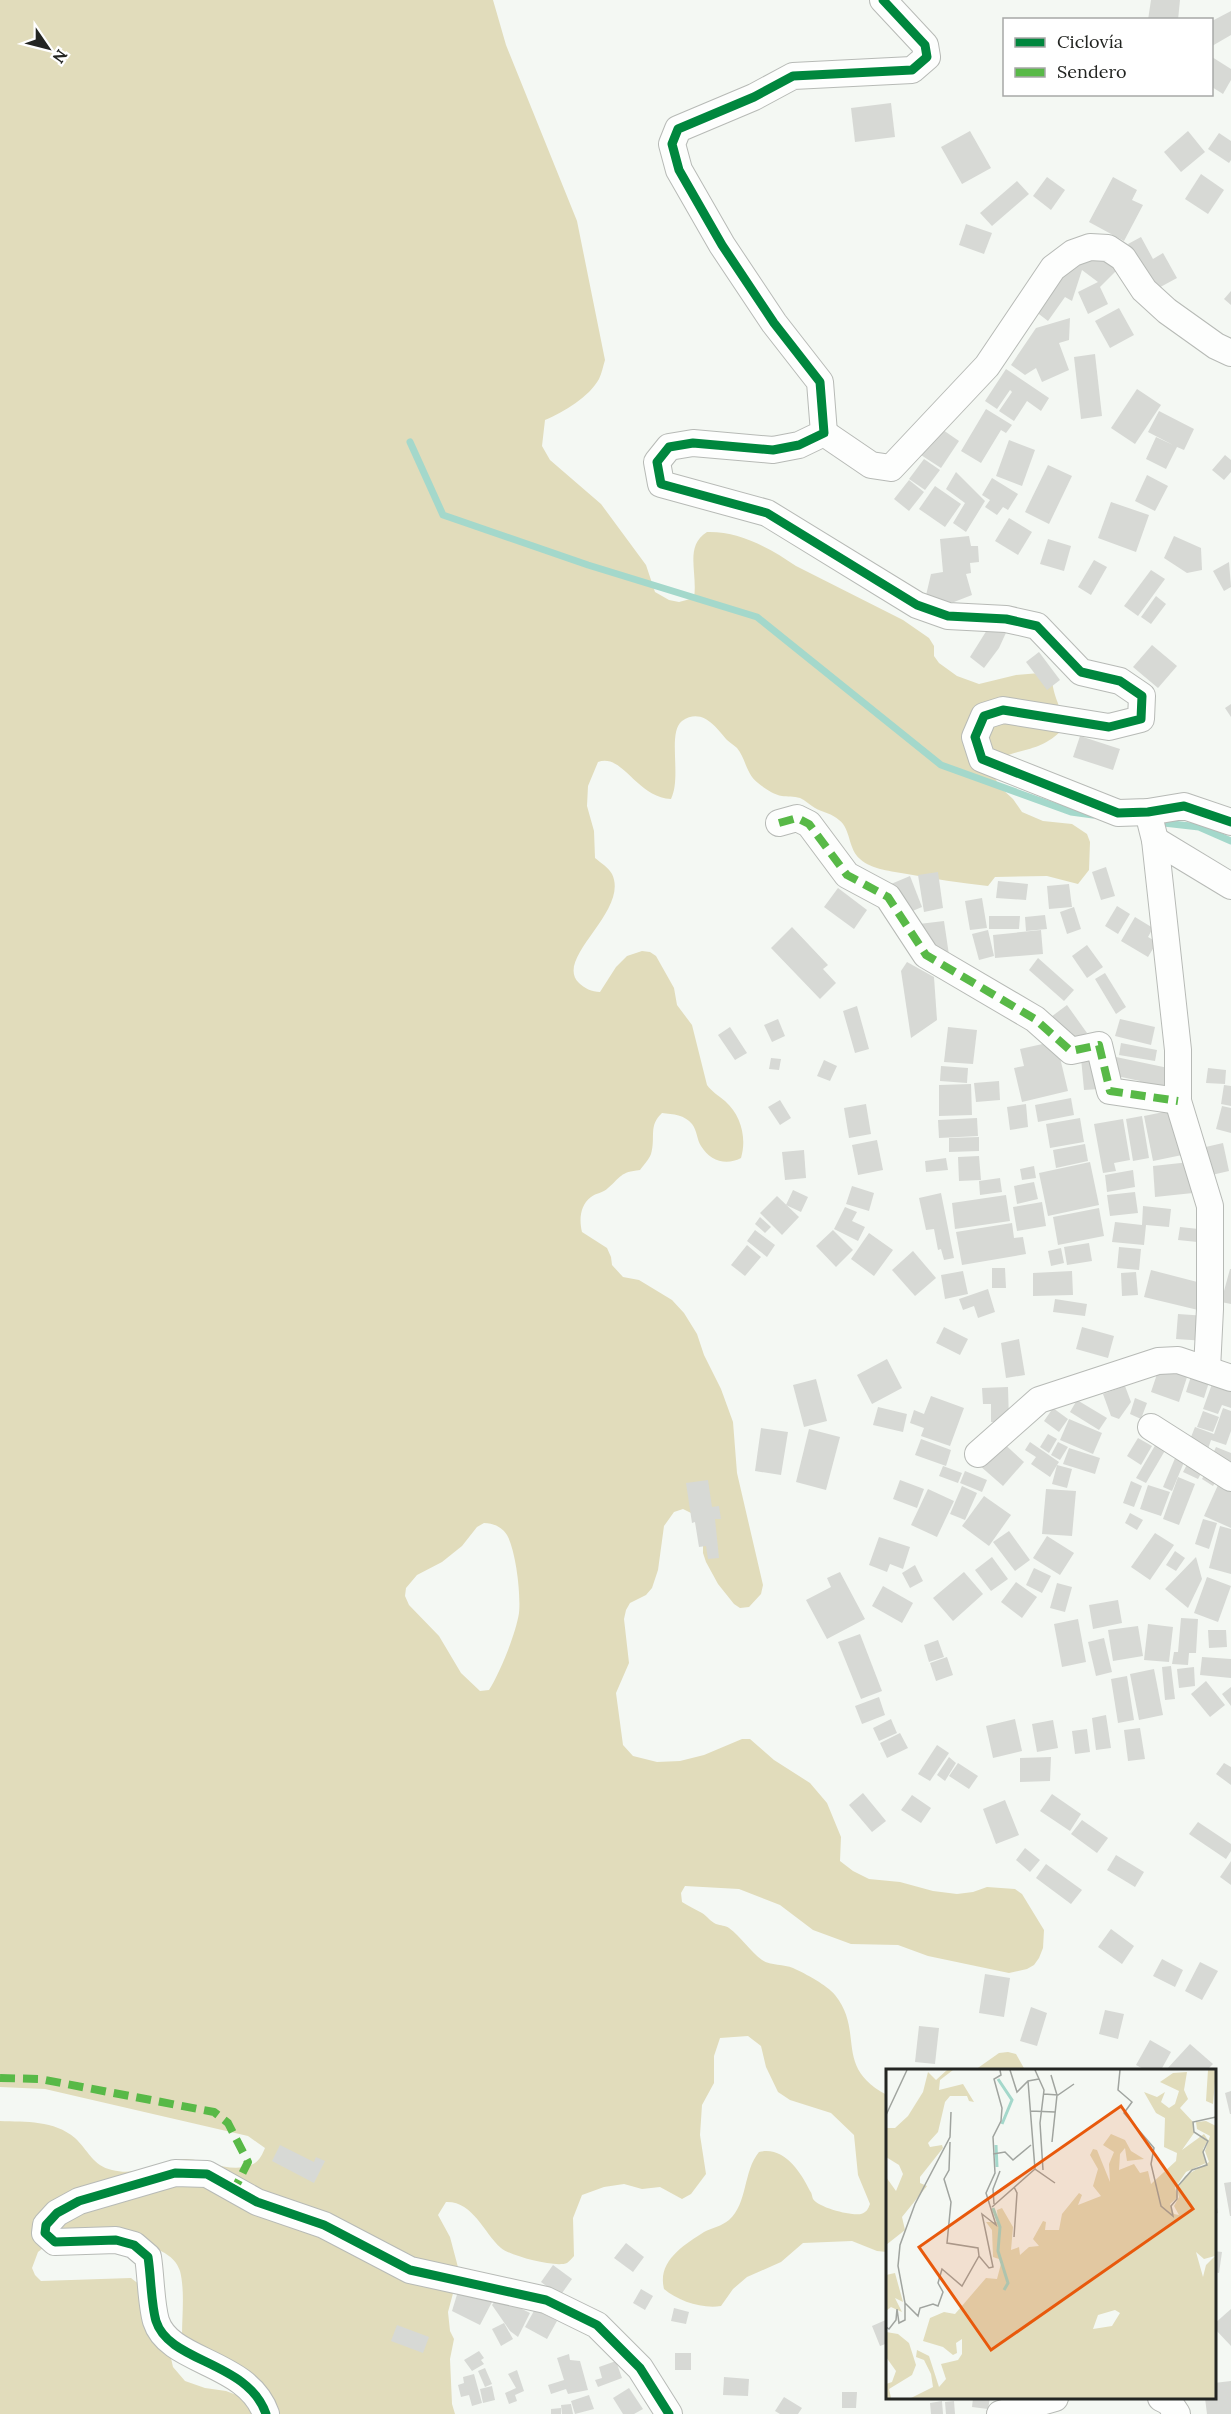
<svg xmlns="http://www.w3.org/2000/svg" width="1231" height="2414" font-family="Lora,serif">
<rect width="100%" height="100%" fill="#f4f8f3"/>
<g fill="#e1dcbb" fill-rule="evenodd">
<path d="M 0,0 L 493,0 L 506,45 L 577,221 L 605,360 C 603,366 602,373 599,379 C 589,397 564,412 545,420 L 542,446 L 550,460 L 601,504 L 646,565 L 655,592 L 669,600 L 679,602 L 694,598 C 698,573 684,546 707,532 C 739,531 770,548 796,566 L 903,620 L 929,638 L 934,646 L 934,656 L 939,663 L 957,676 L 979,684 L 1016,675 L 1040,673 L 1052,681 C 1055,704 1064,707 1061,731 C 1039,752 1024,747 999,759 L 993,775 L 1001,788 L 1013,799 L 1022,812 L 1043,821 L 1072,824 L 1087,834 L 1090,842 L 1089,870 L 1078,884 L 1047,876 L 995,877 L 988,886 C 960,883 934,879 907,874 C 892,871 872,870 860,859 C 848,849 851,829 839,820 C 833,814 822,812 815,808 C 810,805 805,800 800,798 C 794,796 787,797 782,796 C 773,794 764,788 758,783 C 746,774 746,759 737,748 C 734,745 730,743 727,740 C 716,727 702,707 682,721 C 667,733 682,777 671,799 C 636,797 623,753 598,762 L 588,786 L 587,806 L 594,831 L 595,858 C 601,863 608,867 612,874 C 630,911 553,958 579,983 C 584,988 592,992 600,992 L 616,967 L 627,956 L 642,951 L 650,952 L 656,956 L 674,988 L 677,1005 L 692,1025 L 707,1085 C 712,1092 718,1095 725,1101 C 741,1115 747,1138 741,1158 C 726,1166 710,1161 701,1146 C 697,1140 697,1130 692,1124 C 685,1115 673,1114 662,1113 C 648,1126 656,1137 651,1154 C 649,1159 644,1165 640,1170 C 620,1172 621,1177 608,1188 C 603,1193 596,1193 591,1197 C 580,1205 579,1220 582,1232 L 607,1248 L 611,1257 L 612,1265 L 623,1277 L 639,1280 L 672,1300 L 684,1313 L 697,1334 L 704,1355 L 721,1389 L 733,1422 L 737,1473 L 763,1585 L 761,1594 L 749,1607 L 740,1608 L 734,1604 L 718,1584 L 706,1562 L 703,1553 L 703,1537 L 691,1513 L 683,1509 L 674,1512 L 664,1526 L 658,1570 L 652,1588 L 646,1595 L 630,1603 L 626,1610 L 624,1619 L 629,1663 L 616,1693 L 623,1745 L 633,1756 L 657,1762 L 680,1761 L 704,1755 L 742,1739 L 750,1739 L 774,1760 L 810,1783 L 827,1803 L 841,1837 L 840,1861 L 853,1871 L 869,1879 L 900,1882 L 933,1891 L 957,1894 L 973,1892 L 987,1887 L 1015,1889 L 1022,1894 L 1044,1930 L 1043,1948 L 1039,1958 L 1034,1965 L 1027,1969 L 1009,1973 L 928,1956 L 898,1945 L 851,1944 L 813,1930 L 780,1905 L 739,1889 L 685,1886 L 681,1893 L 682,1902 C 688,1906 695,1909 702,1913 C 707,1916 711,1922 716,1924 C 721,1926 725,1925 729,1928 C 741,1937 750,1951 762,1960 C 771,1966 784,1964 793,1968 C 806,1974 827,1985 835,1995 C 865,2032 833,2067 887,2095 L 887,2252 L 877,2251 L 852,2241 L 803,2243 L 781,2262 L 747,2277 L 733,2289 L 721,2306 C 702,2309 678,2301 664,2289 C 657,2261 684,2245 704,2232 C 712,2228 722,2226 729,2220 C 748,2203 743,2171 759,2152 C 784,2146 800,2171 810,2191 C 812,2193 812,2197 813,2199 C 819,2208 852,2216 861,2214 C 867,2212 868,2209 870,2204 L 858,2175 L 854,2135 L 831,2113 L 790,2100 L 778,2092 L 766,2067 L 761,2046 L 748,2036 L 720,2038 L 714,2056 L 714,2083 L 702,2105 L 700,2135 L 706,2174 L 691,2194 L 682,2199 L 660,2187 L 642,2189 L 624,2184 L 604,2187 L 582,2195 L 573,2218 L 574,2256 C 572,2258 570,2261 567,2263 C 556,2268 510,2256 501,2248 C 483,2232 473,2201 446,2202 L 438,2215 L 450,2237 L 459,2271 L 448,2312 L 450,2331 L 454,2339 L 450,2359 L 452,2404 L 455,2414 L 279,2414 L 265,2386 L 250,2380 L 182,2336 C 182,2315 185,2291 180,2271 C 171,2237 89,2236 61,2234 L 38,2252 L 32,2268 L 35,2275 L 41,2281 L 131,2278 L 149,2292 L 167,2341 L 173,2367 L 185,2381 L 205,2388 L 226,2391 L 242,2397 L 256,2414 L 0,2414 L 0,2121 C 26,2122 54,2120 75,2138 C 88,2150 93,2166 112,2170 C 139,2177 158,2161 184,2159 C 207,2158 228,2174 251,2165 C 259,2162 262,2155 265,2148 L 248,2136 L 45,2089 L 0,2087 ZM 484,1523 C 493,1523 502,1527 507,1535 C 516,1551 521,1595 519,1613 C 516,1633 500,1673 489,1690 L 480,1691 L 461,1673 L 439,1636 L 409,1605 L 405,1596 L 406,1588 L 417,1575 L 442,1562 L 462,1546 L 477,1527 Z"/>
<polygon points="1008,2052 1016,2054 1025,2070 975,2070 999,2053"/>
</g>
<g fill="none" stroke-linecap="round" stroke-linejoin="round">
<g stroke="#a4d8cb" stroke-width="7">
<polyline points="410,442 443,515 588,565 757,617 941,765 1071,812 1093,815"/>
<polyline points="1155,822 1199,827 1231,841"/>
</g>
</g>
<g fill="#d7d9d5">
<polygon points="1151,0 1180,0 1178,20 1148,20"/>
<polygon points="1231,11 1231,35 1212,46 1212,21"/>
<polygon points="1212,57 1231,69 1231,80 1223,94 1212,87"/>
<polygon points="891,103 895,137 855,142 851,108"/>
<polygon points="970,131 991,168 962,184 941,147"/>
<polygon points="1188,131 1205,152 1181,172 1164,152"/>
<polygon points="1219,133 1231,141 1231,160 1229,163 1208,149"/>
<polygon points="1201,174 1224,190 1208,214 1185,199"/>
<polygon points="1047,177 1065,190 1051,210 1033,196"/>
<polygon points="1113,177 1137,190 1132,200 1143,205 1124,241 1089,222"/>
<polygon points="1017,181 1029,194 992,226 980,213"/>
<polygon points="966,224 992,233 984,254 959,245"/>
<polygon points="1141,237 1153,259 1163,253 1177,278 1153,291 1128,244"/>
<polygon points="1092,254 1120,267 1100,287 1108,304 1088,314 1078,292 1098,282 1082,270 1072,301 1065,297 1048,321 1035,311 1068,260"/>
<polygon points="1231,291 1231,305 1224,299"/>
<polygon points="1119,308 1134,335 1110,348 1095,321"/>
<polygon points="1070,318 1069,340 1059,343 1069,370 1042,382 1036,368 1025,375 1011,365 1036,328"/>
<polygon points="1095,354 1102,416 1081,419 1074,357"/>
<polygon points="1006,369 1049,398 1041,411 1027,401 1014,421 999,411 1012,392 1010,390 997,409 985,401"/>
<polygon points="1137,389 1161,405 1135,444 1111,428"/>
<polygon points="986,409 1012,425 1006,433 1001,430 981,463 961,451"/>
<polygon points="1159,411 1194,429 1184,450 1177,447 1166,469 1146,459 1156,437 1173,445 1148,432"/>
<polygon points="943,430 959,441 941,468 921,455"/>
<polygon points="1009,440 1035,450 1022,486 996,476"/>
<polygon points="1225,455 1231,460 1231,472 1224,480 1212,470"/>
<polygon points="924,459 940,470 925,490 909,479"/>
<polygon points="1048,465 1072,476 1049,524 1025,512"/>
<polygon points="956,472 985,501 966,532 953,523 965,503 946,489"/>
<polygon points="1147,475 1168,486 1155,511 1135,501"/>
<polygon points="992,478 1018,494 1008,510 1003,507 997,515 985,507 990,500 982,495"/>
<polygon points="909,480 924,492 909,511 894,499"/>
<polygon points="935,486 961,504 945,527 919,509"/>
<polygon points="1111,502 1149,515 1136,552 1098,538"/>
<polygon points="1009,518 1032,532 1018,555 995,541"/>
<polygon points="969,536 971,546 978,546 979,562 970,563 971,573 966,574 972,595 954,602 924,604 931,574 943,572 940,539"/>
<polygon points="1174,536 1201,548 1202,570 1187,573 1164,558"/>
<polygon points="1048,539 1071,546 1064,571 1040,564"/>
<polygon points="1094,560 1107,567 1091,595 1078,587"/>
<polygon points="1229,562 1231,587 1224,591 1213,571"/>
<polygon points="1151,570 1165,579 1138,616 1124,606"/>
<polygon points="1156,596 1166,604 1151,624 1141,617"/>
<polygon points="992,622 1010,624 999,648 984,668 970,657"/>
<polygon points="1152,645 1177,666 1158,688 1133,667"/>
<polygon points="1039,652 1060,680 1047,690 1026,662"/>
<polygon points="1231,704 1231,717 1225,708"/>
<polygon points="1080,736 1120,749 1113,770 1073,757"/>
<polygon points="1106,867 1115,896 1101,900 1092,872"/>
<polygon points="938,872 943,908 924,912 918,875"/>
<polygon points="910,876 922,907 903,915 891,884"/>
<polygon points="998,881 1028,884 1026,900 996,898"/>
<polygon points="1069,884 1072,907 1049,909 1047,886"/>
<polygon points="838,888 867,910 854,929 824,907"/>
<polygon points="982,898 987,928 970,930 965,901"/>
<polygon points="1117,906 1130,914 1118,934 1105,926"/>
<polygon points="1074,907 1081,929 1067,934 1060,912"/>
<polygon points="1045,915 1047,929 1026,931 1025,917"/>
<polygon points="989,916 1020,916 1019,929 989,929"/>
<polygon points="1135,917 1153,928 1148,937 1157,942 1148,957 1121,941"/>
<polygon points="944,921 949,955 934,957 919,924"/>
<polygon points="792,927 828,965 823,969 836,983 820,999 771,948"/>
<polygon points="988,930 994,956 979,960 972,934"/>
<polygon points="1041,930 1043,954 995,958 993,935"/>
<polygon points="1087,945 1103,967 1087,978 1072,956"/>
<polygon points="1038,958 1074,990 1064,1001 1029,970"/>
<polygon points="907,962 934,977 937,1020 911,1038 901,971"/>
<polygon points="1105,973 1126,1007 1116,1014 1095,979"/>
<polygon points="1067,1005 1087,1033 1068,1047 1047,1020"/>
<polygon points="857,1006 869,1049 855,1053 843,1011"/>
<polygon points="778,1019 785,1036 772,1042 764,1025"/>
<polygon points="1120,1019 1155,1027 1151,1045 1115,1036"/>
<polygon points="730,1027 747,1053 735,1060 718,1035"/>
<polygon points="948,1027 977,1030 973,1064 944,1062"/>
<polygon points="1056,1041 1068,1091 1022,1102 1014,1068 1024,1066 1020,1049"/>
<polygon points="1121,1043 1157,1050 1155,1061 1119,1055"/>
<polygon points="1097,1056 1100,1089 1084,1090 1081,1058"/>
<polygon points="1116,1057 1173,1069 1168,1094 1139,1087 1140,1081 1112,1075"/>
<polygon points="771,1058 781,1059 779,1070 769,1069"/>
<polygon points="824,1060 837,1066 830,1081 817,1076"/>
<polygon points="941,1066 968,1068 967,1083 940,1081"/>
<polygon points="1208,1068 1226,1070 1225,1084 1206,1083"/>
<polygon points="999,1081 1000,1100 976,1102 974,1083"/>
<polygon points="971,1084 972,1115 939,1116 939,1085"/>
<polygon points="1224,1085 1231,1086 1231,1106 1221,1104"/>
<polygon points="1071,1098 1074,1115 1038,1122 1035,1105"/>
<polygon points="780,1100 791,1118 780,1125 768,1107"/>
<polygon points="866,1104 871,1134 849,1138 844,1108"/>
<polygon points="1026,1104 1028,1127 1010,1130 1007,1107"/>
<polygon points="1222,1106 1231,1108 1231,1133 1216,1129"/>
<polygon points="1178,1109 1187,1154 1153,1161 1144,1116"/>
<polygon points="1142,1116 1149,1158 1133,1161 1126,1119"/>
<polygon points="977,1118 978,1136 939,1138 938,1120"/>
<polygon points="1080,1118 1084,1142 1050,1148 1046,1124"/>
<polygon points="1123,1119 1130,1160 1114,1163 1116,1171 1103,1173 1094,1124"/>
<polygon points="979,1137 979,1151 949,1152 949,1138"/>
<polygon points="877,1140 883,1170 858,1175 852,1145"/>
<polygon points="1223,1143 1229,1171 1203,1177 1197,1149"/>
<polygon points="1085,1144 1088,1161 1056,1168 1053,1150"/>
<polygon points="804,1150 806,1178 785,1180 782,1152"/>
<polygon points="979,1156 981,1180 959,1181 958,1157"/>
<polygon points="946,1158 948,1170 926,1172 925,1161"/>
<polygon points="1090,1162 1099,1205 1048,1216 1039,1173"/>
<polygon points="1190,1162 1193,1193 1155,1197 1153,1166"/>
<polygon points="1034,1166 1036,1178 1022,1180 1020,1169"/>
<polygon points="1133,1170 1135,1187 1107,1192 1105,1175"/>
<polygon points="1000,1178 1002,1192 980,1195 979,1181"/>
<polygon points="1034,1182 1038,1199 1017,1204 1014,1186"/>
<polygon points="852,1186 874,1193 869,1211 846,1204"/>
<polygon points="793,1190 808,1197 801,1212 786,1205"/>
<polygon points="1135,1192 1138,1213 1110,1216 1107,1195"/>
<polygon points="941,1193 954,1258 944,1260 941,1249 938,1250 934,1229 926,1230 919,1198"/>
<polygon points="1006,1195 1010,1221 955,1229 952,1203"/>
<polygon points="777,1196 799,1217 782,1235 760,1213"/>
<polygon points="1042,1202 1046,1226 1017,1231 1013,1207"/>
<polygon points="1143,1206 1171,1209 1169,1227 1146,1225 1144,1245 1112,1242 1115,1222 1142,1225"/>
<polygon points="845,1207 857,1212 852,1221 865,1227 858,1241 834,1229"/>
<polygon points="1099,1208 1104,1236 1058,1245 1053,1217"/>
<polygon points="760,1217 771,1227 765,1233 755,1224"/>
<polygon points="1012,1223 1014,1238 1023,1237 1026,1254 962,1265 956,1232"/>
<polygon points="1180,1227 1208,1230 1207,1243 1178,1240"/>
<polygon points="755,1230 775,1245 767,1257 747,1241"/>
<polygon points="833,1230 853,1250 836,1267 816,1246"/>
<polygon points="869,1233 893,1250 874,1276 851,1259"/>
<polygon points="1089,1243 1092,1261 1067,1265 1064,1247"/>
<polygon points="747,1245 761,1257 745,1276 731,1265"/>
<polygon points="1119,1247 1141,1249 1139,1270 1117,1268"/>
<polygon points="1061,1248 1064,1263 1051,1266 1048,1251"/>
<polygon points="913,1251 936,1278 915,1296 892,1270"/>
<polygon points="992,1268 1005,1268 1006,1288 992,1288"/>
<polygon points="1230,1269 1231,1269 1231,1304 1221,1302"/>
<polygon points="1151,1270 1205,1284 1198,1310 1144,1297"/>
<polygon points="963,1271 968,1294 945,1299 941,1275"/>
<polygon points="1072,1271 1073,1295 1033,1296 1033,1273"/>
<polygon points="1136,1272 1138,1295 1122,1296 1121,1273"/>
<polygon points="988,1289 995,1312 978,1318 974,1306 963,1310 959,1299"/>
<polygon points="1055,1299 1087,1304 1085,1316 1053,1312"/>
<polygon points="1178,1314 1207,1316 1206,1341 1176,1339"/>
<polygon points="944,1327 968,1339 960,1355 936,1343"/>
<polygon points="1082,1327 1114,1336 1108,1358 1076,1349"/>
<polygon points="1019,1339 1025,1375 1006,1378 1001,1343"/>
<polygon points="887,1359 902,1388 872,1404 857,1375"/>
<polygon points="1160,1365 1188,1374 1179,1402 1151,1392"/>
<polygon points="1192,1373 1210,1379 1204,1398 1186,1392"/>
<polygon points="816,1379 827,1421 804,1427 793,1385"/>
<polygon points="1212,1384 1231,1390 1231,1408 1222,1405 1218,1414 1203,1409"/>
<polygon points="1125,1386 1131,1402 1119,1419 1111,1416 1103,1394"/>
<polygon points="1008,1387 1009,1422 991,1422 991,1404 983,1404 982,1388"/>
<polygon points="931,1396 964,1408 950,1446 921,1436 924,1428 910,1423 914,1410 924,1414"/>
<polygon points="1135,1398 1147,1403 1141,1419 1130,1414"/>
<polygon points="1077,1400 1107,1418 1099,1430 1070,1412"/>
<polygon points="878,1407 907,1414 903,1432 873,1425"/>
<polygon points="1053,1408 1068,1419 1059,1432 1044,1421"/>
<polygon points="1223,1408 1231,1411 1231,1431 1226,1445 1211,1440 1208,1449 1189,1442 1195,1427 1214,1434"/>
<polygon points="1203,1411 1219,1417 1213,1432 1197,1427"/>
<polygon points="1069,1419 1102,1433 1093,1454 1060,1440"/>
<polygon points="761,1428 788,1432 781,1475 755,1471"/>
<polygon points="809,1429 840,1437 826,1490 796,1482"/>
<polygon points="1048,1434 1057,1439 1049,1453 1040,1447"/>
<polygon points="1160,1437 1170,1442 1146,1483 1136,1478"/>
<polygon points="1138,1438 1152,1446 1141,1465 1127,1456"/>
<polygon points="921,1439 951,1450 946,1466 915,1455"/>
<polygon points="1000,1440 1024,1462 1003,1486 979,1465"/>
<polygon points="1030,1442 1059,1462 1057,1465 1072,1469 1067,1488 1052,1484 1057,1465 1050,1477 1031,1464 1036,1457 1025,1450"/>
<polygon points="1058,1442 1068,1447 1060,1460 1051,1455"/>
<polygon points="1216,1447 1231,1453 1231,1471 1209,1462"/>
<polygon points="1069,1448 1100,1458 1095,1474 1063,1464"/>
<polygon points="1178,1451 1187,1455 1172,1491 1163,1487"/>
<polygon points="1191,1457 1206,1465 1198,1479 1183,1472"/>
<polygon points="943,1466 962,1473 958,1483 939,1476"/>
<polygon points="1209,1467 1220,1474 1213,1486 1202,1479"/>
<polygon points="965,1471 987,1480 982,1492 960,1483"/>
<polygon points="1178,1477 1195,1484 1179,1525 1163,1519"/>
<polygon points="708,1480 712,1507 719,1506 721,1519 715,1519 719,1558 708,1559 706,1546 699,1547 695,1522 692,1523 686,1483"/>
<polygon points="900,1480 924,1489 917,1508 893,1499"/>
<polygon points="1131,1481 1142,1486 1134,1507 1123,1503"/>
<polygon points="1231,1482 1231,1528 1204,1516 1218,1485 1227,1489"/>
<polygon points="1148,1485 1170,1492 1161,1516 1140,1509"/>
<polygon points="962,1486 977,1493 965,1520 950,1514"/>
<polygon points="928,1489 954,1501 937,1537 911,1525"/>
<polygon points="1046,1489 1076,1491 1072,1536 1042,1534"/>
<polygon points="984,1496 1011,1515 989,1546 962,1526"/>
<polygon points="1130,1513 1143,1520 1137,1530 1125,1523"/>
<polygon points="1203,1519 1217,1523 1209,1549 1195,1544"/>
<polygon points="1220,1526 1231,1529 1231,1574 1209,1568"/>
<polygon points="1009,1531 1030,1560 1015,1571 993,1542"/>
<polygon points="1155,1533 1174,1545 1150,1580 1131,1567"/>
<polygon points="1047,1536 1074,1553 1060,1575 1033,1558"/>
<polygon points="879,1537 910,1547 903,1569 890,1564 887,1572 869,1565"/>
<polygon points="1175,1551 1185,1558 1176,1571 1166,1565"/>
<polygon points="992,1557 1008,1579 991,1591 975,1570"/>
<polygon points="1196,1557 1202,1579 1188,1608 1165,1589"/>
<polygon points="915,1565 923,1581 910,1588 902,1573"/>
<polygon points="1034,1568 1051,1576 1042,1593 1026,1585"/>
<polygon points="840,1572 865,1619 827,1639 806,1600 831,1587 827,1578"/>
<polygon points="964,1572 983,1594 953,1621 933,1598"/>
<polygon points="1207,1577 1231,1586 1218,1622 1194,1613"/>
<polygon points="1016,1582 1037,1597 1022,1618 1001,1602"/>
<polygon points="1057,1583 1072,1587 1065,1612 1050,1608"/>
<polygon points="883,1586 913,1603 902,1623 872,1606"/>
<polygon points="1118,1600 1122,1623 1093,1629 1089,1605"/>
<polygon points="1181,1618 1198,1619 1196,1653 1189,1653 1188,1665 1172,1664 1174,1652 1178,1652"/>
<polygon points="1078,1619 1086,1662 1062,1667 1054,1624"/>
<polygon points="1148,1624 1173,1627 1169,1662 1144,1660"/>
<polygon points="1138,1626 1143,1656 1113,1661 1108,1630"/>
<polygon points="1208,1630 1226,1630 1227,1647 1209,1648"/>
<polygon points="860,1634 882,1691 861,1699 838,1642"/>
<polygon points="1104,1638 1112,1672 1096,1676 1088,1642"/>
<polygon points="938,1640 944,1657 929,1662 924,1645"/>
<polygon points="947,1657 953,1675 936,1681 930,1663"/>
<polygon points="1202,1657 1231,1659 1231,1678 1200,1675"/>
<polygon points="1171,1666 1175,1699 1165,1700 1162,1667"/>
<polygon points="1194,1667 1195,1686 1179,1688 1177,1669"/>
<polygon points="1154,1669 1163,1715 1139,1720 1130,1674"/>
<polygon points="1127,1676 1134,1720 1118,1723 1111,1679"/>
<polygon points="1206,1681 1225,1705 1210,1717 1191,1694"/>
<polygon points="1231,1687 1231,1706 1222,1694"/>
<polygon points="879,1697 885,1715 862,1724 855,1706"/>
<polygon points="1106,1715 1111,1748 1096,1750 1092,1718"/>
<polygon points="891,1719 897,1733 879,1741 873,1728"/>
<polygon points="1015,1719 1022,1751 993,1758 986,1726"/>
<polygon points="1053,1720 1058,1748 1037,1752 1032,1724"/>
<polygon points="1140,1728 1145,1759 1128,1761 1124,1730"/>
<polygon points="1087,1729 1090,1752 1075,1754 1072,1731"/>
<polygon points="900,1733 908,1748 887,1758 880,1743"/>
<polygon points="937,1745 949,1753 930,1781 918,1774"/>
<polygon points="949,1757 956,1763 945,1781 937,1775"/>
<polygon points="1051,1757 1050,1781 1020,1782 1020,1758"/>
<polygon points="958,1763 978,1776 969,1789 949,1776"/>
<polygon points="1224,1763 1231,1767 1231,1785 1216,1774"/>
<polygon points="863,1793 886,1821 872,1832 849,1805"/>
<polygon points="1052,1794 1081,1814 1070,1831 1040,1811"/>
<polygon points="912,1795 931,1808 921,1823 901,1810"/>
<polygon points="1005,1800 1019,1835 996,1844 983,1809"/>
<polygon points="1082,1820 1108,1838 1097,1853 1071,1834"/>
<polygon points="1198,1822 1231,1844 1231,1851 1226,1859 1189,1834"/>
<polygon points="1025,1848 1040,1860 1030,1872 1016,1860"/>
<polygon points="1116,1855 1144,1872 1135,1887 1107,1870"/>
<polygon points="1231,1861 1231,1885 1220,1877"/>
<polygon points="1046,1864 1082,1890 1071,1904 1036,1878"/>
<polygon points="1111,1929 1134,1946 1122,1964 1098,1947"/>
<polygon points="1162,1959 1183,1970 1175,1987 1153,1976"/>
<polygon points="1200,1962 1218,1971 1202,2000 1185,1991"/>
<polygon points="985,1974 1010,1978 1004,2017 979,2013"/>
<polygon points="1031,2007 1047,2013 1037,2046 1020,2041"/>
<polygon points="1105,2010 1124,2014 1118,2039 1099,2034"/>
<polygon points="919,2026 939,2028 935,2064 915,2062"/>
<polygon points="1150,2040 1171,2052 1161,2070 1145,2070 1136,2065"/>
<polygon points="1190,2044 1213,2064 1207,2070 1166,2070"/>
<polygon points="1231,2091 1231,2114 1230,2114 1225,2093"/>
<polygon points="280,2145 314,2162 316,2157 325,2161 314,2183 272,2161"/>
<polygon points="1231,2182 1231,2216 1230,2216 1224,2183"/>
<polygon points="1214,2192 1218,2213 1214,2214"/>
<polygon points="626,2243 644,2257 633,2272 614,2258"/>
<polygon points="1214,2251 1222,2252 1219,2273 1214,2272"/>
<polygon points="553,2265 572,2279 560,2296 541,2282"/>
<polygon points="459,2288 492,2302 480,2325 452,2311"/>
<polygon points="641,2289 653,2296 645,2310 633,2303"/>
<polygon points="498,2297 530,2313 518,2337 510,2331 492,2305"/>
<polygon points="674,2308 689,2312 686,2324 671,2321"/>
<polygon points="535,2309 557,2321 547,2339 525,2327"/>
<polygon points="1231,2309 1231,2346 1214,2328 1214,2324"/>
<polygon points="888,2319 888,2343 880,2346 872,2326"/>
<polygon points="504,2323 513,2339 501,2346 492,2329"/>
<polygon points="397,2325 429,2337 423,2353 391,2341"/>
<polygon points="479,2351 484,2358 481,2360 484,2364 472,2371 464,2360"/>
<rect x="675" y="2353" width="16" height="17"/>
<polygon points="569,2354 570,2360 580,2361 588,2390 568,2394 566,2389 551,2394 548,2385 564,2380 557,2358"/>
<polygon points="616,2361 622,2378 598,2387 595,2380 602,2378 599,2367"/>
<polygon points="485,2368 492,2384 485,2387 478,2371"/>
<polygon points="517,2370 524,2391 515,2395 517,2401 509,2404 505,2393 516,2388 508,2374"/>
<polygon points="474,2374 482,2403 472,2406 469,2395 461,2397 458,2385 464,2383 463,2377"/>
<polygon points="724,2377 749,2379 748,2396 723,2395"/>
<polygon points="1231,2381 1231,2414 1207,2414 1205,2398 1214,2398 1214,2383"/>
<polygon points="492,2386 495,2400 483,2403 480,2389"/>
<polygon points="629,2388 643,2409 634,2414 623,2414 613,2398"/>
<polygon points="842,2392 857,2392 856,2408 842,2408"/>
<polygon points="589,2395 594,2409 575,2414 571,2401"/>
<polygon points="784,2397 802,2408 798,2414 780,2414 775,2411"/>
<polygon points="973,2398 990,2398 988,2409 972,2407"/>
<polygon points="942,2401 943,2414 931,2414 930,2403"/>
<polygon points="954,2401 955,2414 946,2414 945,2402"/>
<polygon points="571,2404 573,2414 562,2414 561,2405"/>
<polygon points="561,2408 561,2414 551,2414 551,2409"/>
</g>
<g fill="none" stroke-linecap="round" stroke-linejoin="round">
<defs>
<g id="street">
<polyline points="883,0 925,45 927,57 912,70 793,76 754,97 678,129 672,144 679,170 722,245 774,323 820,382 824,433 799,445 773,450 693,443 669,447 657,462 661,484 767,513 917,605 948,616 1006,619 1037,626 1081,672 1120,681 1142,696 1141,719 1109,727 1003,710 984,716 975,737 982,759 1118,813 1148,812 1184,806 1231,822"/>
<polyline points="824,433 871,465 891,468 987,366 1053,268 1073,253 1090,247 1108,248 1123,258 1144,290 1167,311 1216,346 1231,353"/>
<polyline points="1148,812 1155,840 1178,1050 1178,1101 1210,1206 1210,1309 1207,1369"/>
<polyline points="779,823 797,818 809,824 847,875 888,897 926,955 1035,1019 1071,1051 1099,1045 1110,1091 1178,1101"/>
<polyline points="1155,840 1231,886"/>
<polyline points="1151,1427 1231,1478"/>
<polyline points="978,1454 1039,1400 1158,1361 1178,1360 1231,1378"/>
<polyline points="1161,2398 1169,2402 1177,2414"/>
<path d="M 266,2414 C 248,2361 169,2363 156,2321 C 151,2304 151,2276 148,2257 L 134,2245 L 116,2240 L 55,2242 L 45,2233 L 46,2225 L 57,2213 L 79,2201 L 175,2173 L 207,2174 L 257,2202 L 324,2225 L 410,2270 L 546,2300 L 597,2325 L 640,2368 L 669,2414"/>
<polyline points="1000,2414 1055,2398"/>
</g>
</defs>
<use href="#street" stroke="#b7bab6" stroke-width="28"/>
<use href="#street" stroke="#fdfefd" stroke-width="26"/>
<g stroke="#58b947" stroke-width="8" stroke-dasharray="15 8" stroke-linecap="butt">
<polyline points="779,823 797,818 809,824 847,875 888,897 926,955 1035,1019 1071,1051 1099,1045 1110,1091 1178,1101"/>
<polyline points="0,2078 40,2079 214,2112 228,2123 248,2162 235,2188"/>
</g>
<defs>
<g id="cycleway">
<polyline points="883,0 925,45 927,57 912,70 793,76 754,97 678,129 672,144 679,170 722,245 774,323 820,382 824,433 799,445 773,450 693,443 669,447 657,462 661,484 767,513 917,605 948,616 1006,619 1037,626 1081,672 1120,681 1142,696 1141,719 1109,727 1003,710 984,716 975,737 982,759 1118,813 1148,812 1184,806 1231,822"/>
<path d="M 266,2414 C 248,2361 169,2363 156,2321 C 151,2304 151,2276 148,2257 L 134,2245 L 116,2240 L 55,2242 L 45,2233 L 46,2225 L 57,2213 L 79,2201 L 175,2173 L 207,2174 L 257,2202 L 324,2225 L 410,2270 L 546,2300 L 597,2325 L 640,2368 L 669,2414"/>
</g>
</defs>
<use href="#cycleway" stroke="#fff" stroke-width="13"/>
<use href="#cycleway" stroke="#00873e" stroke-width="9"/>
</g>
<g transform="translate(886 2069)">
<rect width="330" height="330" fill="#f4f8f3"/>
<path d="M 61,1 L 67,1 L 54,11 L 53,21 L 77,15 L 88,33 L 83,32 L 81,27 L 64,27 L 59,33 L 52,63 L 42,74 L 44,78 L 56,76 L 57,79 L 34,108 L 34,114 L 41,117 L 16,148 L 19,161 L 0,176 L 0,108 L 10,122 L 17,105 L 13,96 L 0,88 L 0,59 L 9,59 L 22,47 L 37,23 L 42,3 L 50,11 ZM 322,1 L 330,1 L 327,35 L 320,32 ZM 301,3 L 298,21 L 302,30 L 294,39 L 308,54 L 308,64 L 296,81 L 318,65 L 322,71 L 317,80 L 320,94 L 300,103 L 289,119 L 292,128 L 284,135 L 288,145 L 293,146 L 288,137 L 293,128 L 291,121 L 299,107 L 323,93 L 319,82 L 324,67 L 311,60 L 310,53 L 320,52 L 330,57 L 330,329 L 25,329 L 47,318 L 45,305 L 38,291 L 30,288 L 31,281 L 43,287 L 53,318 L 60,310 L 55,295 L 72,291 L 76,285 L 76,270 L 70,274 L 71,284 L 67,286 L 57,278 L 37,272 L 44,249 L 58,243 L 69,245 L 100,209 L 111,210 L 116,191 L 107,188 L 106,161 L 100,153 L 112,153 L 111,141 L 116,139 L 127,158 L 125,181 L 133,178 L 134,186 L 143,178 L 153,177 L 147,170 L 157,152 L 160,153 L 159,161 L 173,161 L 176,145 L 193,124 L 196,126 L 192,136 L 215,127 L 207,117 L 212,100 L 204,86 L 207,80 L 211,81 L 224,113 L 223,95 L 228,83 L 217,76 L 225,65 L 239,71 L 245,82 L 258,90 L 241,92 L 239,79 L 234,85 L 233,101 L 248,95 L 254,104 L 262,102 L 265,115 L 290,92 L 291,84 L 278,78 L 279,49 L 270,44 L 258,23 L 271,28 L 279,23 L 275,33 L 283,39 L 289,35 L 293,22 L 274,13 L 287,4 ZM 310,183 L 318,190 L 329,187 L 320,196 L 317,208 ZM 229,241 L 234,244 L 226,257 L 207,260 L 212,246 ZM 9,204 L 17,233 L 9,229 L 16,243 L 5,238 L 0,242 L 0,206 ZM 0,263 L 12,265 L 23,274 L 30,296 L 26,306 L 3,320 L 5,329 L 0,329 L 0,315 L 6,313 L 10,302 L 0,288 Z" fill="#e1dcbb" fill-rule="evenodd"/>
<path fill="none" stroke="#a4d8cb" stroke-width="3" d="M 112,10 L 126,31 L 116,55M 110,76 L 111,98M 107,139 L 114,158 L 112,182 L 122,214 L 118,221"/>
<path fill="none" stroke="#a0a49f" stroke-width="1.5" d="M 124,1 L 131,23 L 142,12 L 153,10M 149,1 L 158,21 L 154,54 L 157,101M 234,1 L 232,21 L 246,33 L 238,44 L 268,79 L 265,95 L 275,137 L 287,147 L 285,137 L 291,130 L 291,118 L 306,101 L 321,96 L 317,83 L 322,72 L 308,63 L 307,53 L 330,48M 165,6 L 171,26 L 166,73M 142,12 L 149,100 L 169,114M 158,25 L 172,26 L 188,15M 144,42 L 169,43M 0,46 L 21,1M 64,73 L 63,101 L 58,110 L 65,133 L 61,174 L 92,179 L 93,187M 107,85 L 119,83 L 127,91 L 145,76M 128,118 L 131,124 L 128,168M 108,135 L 107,120 L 114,102M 106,138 L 149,100M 19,234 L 32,247 L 34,239 L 47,235 L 52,237 L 57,223 L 52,214 L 56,200 L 76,217 L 93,187 L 103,199 L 107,198 L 96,145 L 110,156 L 100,124 L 109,104 L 107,68 L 115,52 L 116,39 L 108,10 L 115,6 L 114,1M 0,258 L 3,260 L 10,251 L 11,240 L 13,254 L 19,251 L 19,234 L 12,197 L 14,176 L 29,135 L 64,68 L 65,43"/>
<path fill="#e8590c" fill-opacity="0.15" stroke="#e8590c" stroke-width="3" d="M 235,37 L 307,140 L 105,281 L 33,178 Z"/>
<rect width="330" height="330" fill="none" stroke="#232522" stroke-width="3"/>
</g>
<rect x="1003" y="18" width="210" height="78" fill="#ffffff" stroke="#a7a8a7" stroke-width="1.5"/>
<rect x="1015" y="38" width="30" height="9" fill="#00873e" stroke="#a7a8a7" stroke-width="1.5"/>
<text x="1057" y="48" font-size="18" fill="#232522">Ciclovía</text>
<rect x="1015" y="68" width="30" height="9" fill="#58b947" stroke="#a7a8a7" stroke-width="1.5"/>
<text x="1057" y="78" font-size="18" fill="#232522">Sendero</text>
<g transform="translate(48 48) rotate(125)" stroke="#ffffff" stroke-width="4.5" paint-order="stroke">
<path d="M0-4.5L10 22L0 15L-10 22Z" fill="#232522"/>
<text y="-9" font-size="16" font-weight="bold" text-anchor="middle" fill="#232522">N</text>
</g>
</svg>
